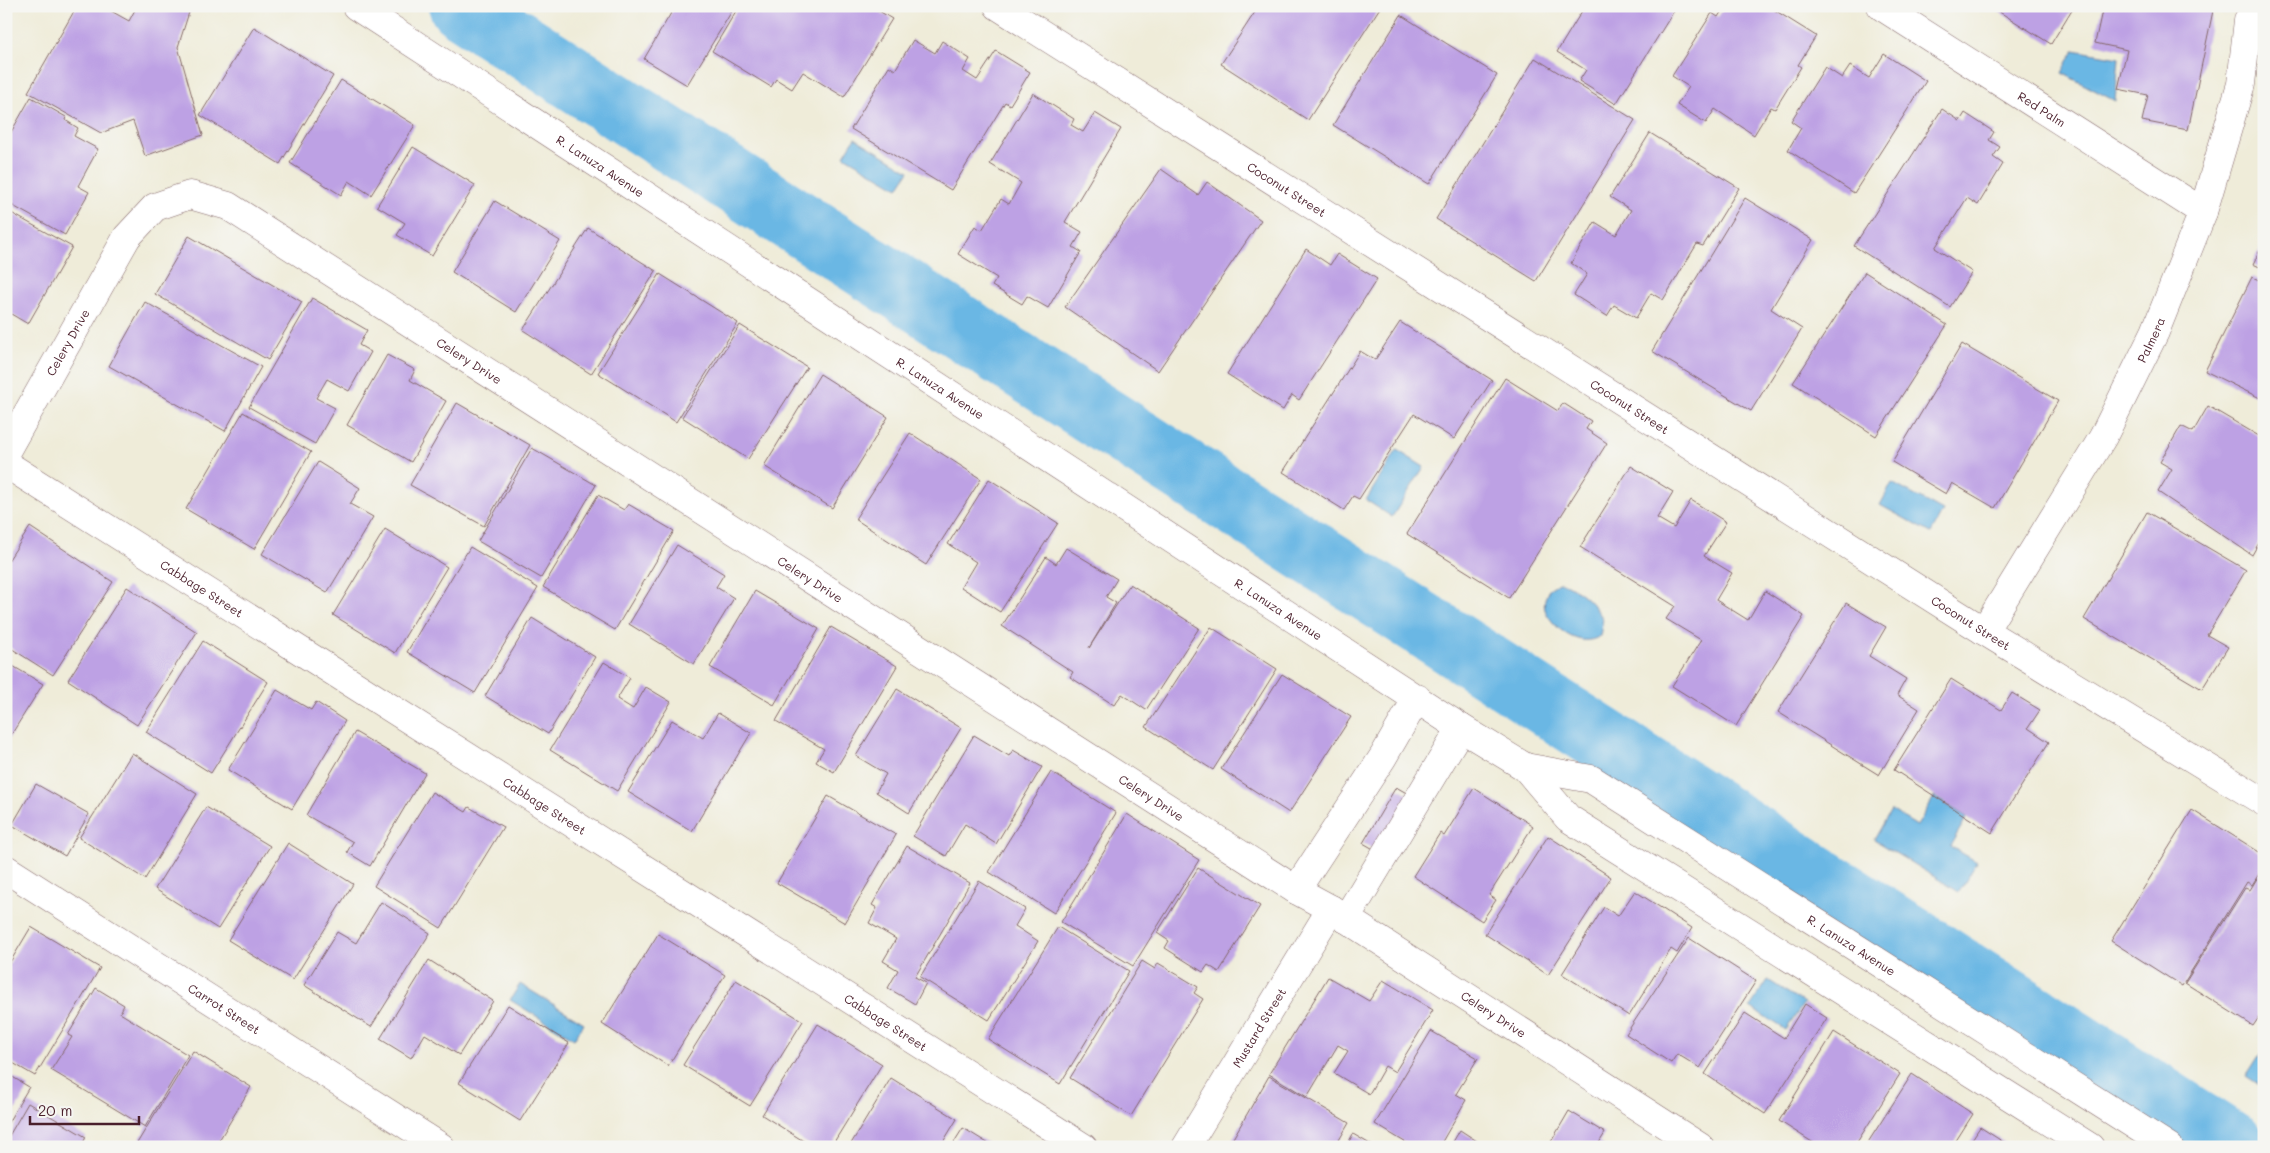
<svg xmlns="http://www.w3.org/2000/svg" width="2270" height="1153" font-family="Mali,sans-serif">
<rect width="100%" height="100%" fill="#f6f6f2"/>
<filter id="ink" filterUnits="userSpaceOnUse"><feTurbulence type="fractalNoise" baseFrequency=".02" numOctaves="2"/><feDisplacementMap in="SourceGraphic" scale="10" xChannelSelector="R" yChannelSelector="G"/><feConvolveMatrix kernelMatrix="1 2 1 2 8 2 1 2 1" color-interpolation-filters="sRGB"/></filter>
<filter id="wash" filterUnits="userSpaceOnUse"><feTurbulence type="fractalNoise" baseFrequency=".0096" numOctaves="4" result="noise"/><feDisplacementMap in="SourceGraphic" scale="20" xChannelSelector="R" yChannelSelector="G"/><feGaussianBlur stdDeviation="1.12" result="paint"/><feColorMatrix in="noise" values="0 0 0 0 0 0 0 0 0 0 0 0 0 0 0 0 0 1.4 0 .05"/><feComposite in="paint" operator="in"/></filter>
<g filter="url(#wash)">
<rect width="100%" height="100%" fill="#efecd9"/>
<g fill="#6bb7e4" stroke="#5a6b88">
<polygon points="2074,50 2119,58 2115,101 2062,73"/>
<polygon points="855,138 909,171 898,188 844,156"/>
<polygon points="1397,450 1424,467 1392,517 1366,500"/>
<polygon points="1892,483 1943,511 1931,533 1880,505"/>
<path d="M 1560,582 C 1580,590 1592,601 1603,619 L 1600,636 C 1581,649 1555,630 1546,612 C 1542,604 1546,596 1549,589 Z"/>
<polygon points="1934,797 1967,817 1950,846 1977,862 1959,892 1874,840 1891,810 1917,826"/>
<polygon points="1768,980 1804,1003 1786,1030 1750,1007"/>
<polygon points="520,984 584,1023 574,1039 510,1000"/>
<polygon points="2264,1048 2264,1088 2246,1076"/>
</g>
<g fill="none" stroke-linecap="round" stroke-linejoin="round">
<polyline stroke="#6bb7e4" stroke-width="65" points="461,6 2236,1147"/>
</g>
<g id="blocks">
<g fill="#bda1e4">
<polygon points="77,6 102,6 129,21 137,6 191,6 178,47 203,135 145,156 133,121 101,133 28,92"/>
<polygon points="671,6 735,6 687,85 644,59 674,8"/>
<polygon points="739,6 871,6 892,19 844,97 803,72 792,89 776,79 771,87 712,51"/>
<polygon points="1259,6 1381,6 1308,120 1221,64"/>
<polygon points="1585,6 1596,6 1603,11 1606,6 1677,6 1616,104 1579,81 1586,70 1557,52"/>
<polygon points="1725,6 1768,6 1816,36 1798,65 1801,67 1775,109 1771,107 1754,135 1715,109 1706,123 1677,105 1689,87 1672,76 1712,13 1718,17"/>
<polygon points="1994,6 2074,6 2051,44 1993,8"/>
<polygon points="2103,6 2214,6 2188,130 2142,121 2148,95 2118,89 2127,50 2095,43"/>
<polygon points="1401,15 1497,75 1429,184 1333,125"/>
<polygon points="254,27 333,76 280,164 200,115"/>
<polygon points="913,40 935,53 942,41 970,59 963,71 977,80 996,51 1030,72 1010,105 1005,102 951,190 851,129 889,66 895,70"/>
<polygon points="1884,54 1926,81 1854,193 1788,150 1801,128 1791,121 1825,67 1842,78 1850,66 1869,78"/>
<polygon points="1535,58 1635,120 1536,281 1436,219"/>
<polygon points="341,80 415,125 371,195 349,181 341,195 290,163"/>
<polygon points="1033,93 1074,119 1071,125 1083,132 1095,113 1121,129 1065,222 1082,232 1073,247 1081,252 1048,308 1027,296 1022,304 992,286 997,278 958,254 975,226 982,230 1001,199 1009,204 1021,183 990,164"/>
<polygon points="31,97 66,117 65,120 78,128 74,136 98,149 78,186 89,192 65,235 6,202 6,141"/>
<polygon points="1942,109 1960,121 1965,113 1994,132 1989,140 2000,147 1993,157 2003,164 1978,205 1967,198 1935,248 1972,272 1950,307 1854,246"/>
<polygon points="1650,133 1739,188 1703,246 1697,244 1663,300 1651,293 1636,318 1614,305 1607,316 1574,295 1587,274 1571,263 1595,222 1616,235 1631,210 1610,197"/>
<polygon points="413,147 475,185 432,256 397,235 405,223 377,206"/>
<polygon points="1161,169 1198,195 1207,182 1261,220 1158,371 1065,307"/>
<polygon points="1745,198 1813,240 1771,309 1802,329 1751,411 1652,351"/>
<polygon points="495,201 560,241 516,312 452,272"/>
<polygon points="6,210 72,247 28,324 6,311"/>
<polygon points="588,228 656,271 591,374 523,330"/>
<polygon points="189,236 302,302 268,360 155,294"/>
<polygon points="2264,242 2264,269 2253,264"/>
<polygon points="1306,249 1330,265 1337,254 1377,279 1299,400 1292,395 1283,410 1227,374"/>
<polygon points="1865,272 1947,325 1876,436 1793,383"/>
<polygon points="660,274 738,323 676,422 598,373"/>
<polygon points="2252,277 2264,282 2264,400 2205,371"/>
<polygon points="312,298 367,330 359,345 371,352 349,391 327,379 316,398 335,408 315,444 249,407"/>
<polygon points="145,302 261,367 225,431 109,366"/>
<polygon points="1400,322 1492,380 1454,439 1414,414 1359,499 1353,496 1344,510 1283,472 1360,351 1375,360"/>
<polygon points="740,325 807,367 748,459 682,417"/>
<polygon points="1962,344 2058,401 1995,508 1952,483 1946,494 1892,462"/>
<polygon points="387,355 415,370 410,380 446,401 411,462 347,425"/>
<polygon points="820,374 888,417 832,508 764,466"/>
<polygon points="1505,378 1558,411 1563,403 1591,421 1586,429 1607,443 1509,598 1407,534"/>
<polygon points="457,403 530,445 484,526 410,485"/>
<polygon points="2208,406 2264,439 2264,534 2252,555 2158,492 2172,469 2160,462 2181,426 2193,432"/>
<polygon points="243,412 311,452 254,549 186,509"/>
<polygon points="910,433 981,479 926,565 855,519"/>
<polygon points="532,448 596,485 541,578 478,541"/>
<polygon points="318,462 360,488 350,504 373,517 327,593 262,554"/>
<polygon points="1631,466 1673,492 1657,518 1674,528 1691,500 1726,522 1704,556 1732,573 1716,600 1748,620 1765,591 1804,616 1736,726 1672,686 1701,640 1666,619 1675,606 1580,547"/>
<polygon points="989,479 1058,523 1000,612 961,587 976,562 948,544"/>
<polygon points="598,495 624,510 628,504 674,531 615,630 543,587"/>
<polygon points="2147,512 2246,570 2207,635 2228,647 2202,689 2084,619"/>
<polygon points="30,527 113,582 53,675 6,645 6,564"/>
<polygon points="385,529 447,567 395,653 333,615"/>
<polygon points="677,545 724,574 716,587 734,598 694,664 629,624"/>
<polygon points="470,547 538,588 475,693 407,652"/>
<polygon points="1066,548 1117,579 1106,597 1116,603 1089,648 1130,584 1199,628 1146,710 1122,694 1114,705 1070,677 1073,672 1002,626 1046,557 1056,564"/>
<polygon points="127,587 197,632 137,725 68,680"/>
<polygon points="755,591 819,629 774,705 710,667"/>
<polygon points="1846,603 1886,627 1869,656 1906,679 1897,695 1919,709 1879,775 1778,712"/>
<polygon points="532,618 595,657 548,734 485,696"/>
<polygon points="831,627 897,666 834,772 816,762 824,749 776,721"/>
<polygon points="1211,627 1277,669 1213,770 1146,727"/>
<polygon points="203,641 268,682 211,773 146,732"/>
<polygon points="6,662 43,684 6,743"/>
<polygon points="604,662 630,678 617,699 633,709 646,687 671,702 617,791 550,750"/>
<polygon points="1282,674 1351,717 1289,813 1221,769"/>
<polygon points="1951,679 2001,710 2012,693 2040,710 2028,728 2049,742 1992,833 1894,770"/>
<polygon points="897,689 961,728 909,813 876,792 886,774 856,756"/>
<polygon points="277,690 311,710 316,702 345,721 292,809 228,770"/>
<polygon points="718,713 751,733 692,831 628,792 672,720 703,738"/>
<polygon points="355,732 425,773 370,866 347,852 353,842 306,815"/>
<polygon points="974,735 1009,756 1013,750 1042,767 996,844 965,824 946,856 913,836"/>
<polygon points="132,753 197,794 145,879 79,838"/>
<polygon points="1051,772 1116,813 1054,913 989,872"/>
<polygon points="36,784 89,814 65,856 12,825"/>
<polygon points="1396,787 1410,795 1377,851 1363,843"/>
<polygon points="1474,788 1533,826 1489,895 1496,900 1482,921 1413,876 1440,833 1444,836"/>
<polygon points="432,792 466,812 469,807 503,827 441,928 374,886"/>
<polygon points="828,796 896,835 845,923 777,883"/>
<polygon points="206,807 270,846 218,929 155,889"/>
<polygon points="2192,810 2264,855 2264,866 2252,885 2247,882 2182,986 2111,941"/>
<polygon points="1127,814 1199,860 1133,966 1061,922"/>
<polygon points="1548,836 1611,877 1548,975 1485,934"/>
<polygon points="288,843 353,884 293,980 228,940"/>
<polygon points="907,846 970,883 915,977 926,983 915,1004 888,988 898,970 883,961 896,939 869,923 877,908 872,905"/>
<polygon points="2264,867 2264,1010 2253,1026 2185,983 2245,888 2250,890"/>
<polygon points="1198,868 1260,906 1219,972 1208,965 1203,972 1165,948 1169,941 1157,933"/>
<polygon points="979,881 1025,909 1015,926 1038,941 989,1020 920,977"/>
<polygon points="1635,891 1692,928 1677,953 1671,949 1629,1016 1562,974 1604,907 1618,916"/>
<polygon points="381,902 430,933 371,1027 304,985 337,932 356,943"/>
<polygon points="31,927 100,968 35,1076 6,1059 6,969"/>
<polygon points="1058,927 1129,971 1060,1084 988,1039"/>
<polygon points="658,934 725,975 668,1066 602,1024"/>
<polygon points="1689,938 1756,981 1700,1068 1677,1054 1671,1063 1626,1034"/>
<polygon points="429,960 493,1001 459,1055 425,1034 411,1058 380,1039"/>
<polygon points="1142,961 1155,969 1158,963 1198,987 1194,993 1203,999 1131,1116 1070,1078"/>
<polygon points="1328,977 1369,1001 1383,980 1433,1010 1395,1072 1385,1066 1369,1094 1334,1073 1348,1051 1338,1045 1307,1097 1269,1074"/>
<polygon points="736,980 803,1021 750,1106 683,1065"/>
<polygon points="96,988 124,1005 120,1013 188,1055 145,1127 51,1070 72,1037 68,1035"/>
<polygon points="1805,1004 1827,1018 1765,1114 1705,1074 1745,1013 1784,1038"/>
<polygon points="508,1005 569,1043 520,1121 459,1083"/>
<polygon points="818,1024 882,1064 831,1147 813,1147 762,1115"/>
<polygon points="1431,1031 1478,1058 1456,1094 1466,1100 1439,1147 1413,1147 1375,1124"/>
<polygon points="1834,1032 1900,1074 1854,1147 1820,1147 1779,1121"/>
<polygon points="193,1051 251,1087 215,1147 139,1147 136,1145"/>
<polygon points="6,1073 29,1087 6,1126"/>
<polygon points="1912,1074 1973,1114 1952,1147 1865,1147"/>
<polygon points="1269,1076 1349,1123 1335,1147 1228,1147"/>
<polygon points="891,1078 957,1119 940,1147 849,1147"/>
<polygon points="28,1103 86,1137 81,1147 6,1147 6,1141"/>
<polygon points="1569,1111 1605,1133 1599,1143 1605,1147 1548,1147"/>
<polygon points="1980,1127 2011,1147 1967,1147"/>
<polygon points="963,1128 994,1147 951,1147"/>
<polygon points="1460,1130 1486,1147 1450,1147"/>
<polygon points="1353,1134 1375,1147 1346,1147"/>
</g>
</g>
</g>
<g filter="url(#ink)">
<use href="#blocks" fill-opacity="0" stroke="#846768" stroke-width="1"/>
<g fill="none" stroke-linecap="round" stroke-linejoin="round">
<defs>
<g id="minor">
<path id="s1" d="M 998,6 L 1984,631 L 2264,802"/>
<path id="s2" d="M 1881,6 L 2203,212"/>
<path id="s3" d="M 6,451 L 127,237 L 155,207 L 190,195 L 228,206 L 1296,890 L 1331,909 L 1700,1147"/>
<path id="s4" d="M 6,464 L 1083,1147"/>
<path id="s5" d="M 1984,631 L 2103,437 L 2155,332 L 2203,212 L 2241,84 L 2248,20 L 2264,22"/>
<path id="s6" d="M 6,869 L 441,1147"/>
<polyline points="1296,890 1383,757 1417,698"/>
<polyline points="1346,919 1461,728"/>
<path id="s7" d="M 1186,1147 L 1331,909"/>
</g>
<g id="major">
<path id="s8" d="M 356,6 L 1461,728 L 1525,767 L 1568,818 L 2090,1147"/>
<path id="s9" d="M 1525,767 L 1591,779 L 2169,1147"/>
</g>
</defs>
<use href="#minor" stroke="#846768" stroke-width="29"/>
<use href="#major" stroke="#846768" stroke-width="29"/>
<use href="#minor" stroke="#fff" stroke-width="28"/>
<use href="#major" stroke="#fff" stroke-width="28"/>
</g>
</g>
<g text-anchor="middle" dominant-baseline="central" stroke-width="4.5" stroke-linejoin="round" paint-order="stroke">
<g font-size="12" fill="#4a1f2b" stroke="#f6f6f2">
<text stroke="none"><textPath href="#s2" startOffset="191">Red Palm</textPath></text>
<text stroke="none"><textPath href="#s8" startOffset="292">R. Lanuza Avenue</textPath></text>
<text stroke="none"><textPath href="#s1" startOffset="342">Coconut Street</textPath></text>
<text stroke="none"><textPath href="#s5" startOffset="336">Palmera</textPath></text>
<text stroke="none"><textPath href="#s3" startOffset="125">Celery Drive</textPath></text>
<text stroke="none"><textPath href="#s3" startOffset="650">Celery Drive</textPath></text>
<text stroke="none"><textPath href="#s8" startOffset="698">R. Lanuza Avenue</textPath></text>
<text stroke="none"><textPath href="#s1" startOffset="748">Coconut Street</textPath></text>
<text stroke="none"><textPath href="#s3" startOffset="1055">Celery Drive</textPath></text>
<text stroke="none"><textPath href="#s4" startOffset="232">Cabbage Street</textPath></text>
<text stroke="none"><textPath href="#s8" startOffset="1102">R. Lanuza Avenue</textPath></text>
<text stroke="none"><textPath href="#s1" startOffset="1152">Coconut Street</textPath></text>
<text stroke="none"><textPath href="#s3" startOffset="1460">Celery Drive</textPath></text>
<text stroke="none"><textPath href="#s4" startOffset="638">Cabbage Street</textPath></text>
<text stroke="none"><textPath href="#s9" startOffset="376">R. Lanuza Avenue</textPath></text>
<text stroke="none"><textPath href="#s6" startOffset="259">Carrot Street</textPath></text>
<text stroke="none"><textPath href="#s3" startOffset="1865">Celery Drive</textPath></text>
<text stroke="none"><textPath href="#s4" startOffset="1042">Cabbage Street</textPath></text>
<text stroke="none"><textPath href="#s7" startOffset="140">Mustard Street</textPath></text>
</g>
</g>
<rect width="2270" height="1153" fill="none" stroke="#f6f6f2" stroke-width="25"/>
<path d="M30 1116v8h109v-8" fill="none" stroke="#4a1f2b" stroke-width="2.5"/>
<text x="38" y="1116" font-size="15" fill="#4a1f2b" stroke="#f6f6f2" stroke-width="4" paint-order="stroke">20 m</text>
</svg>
